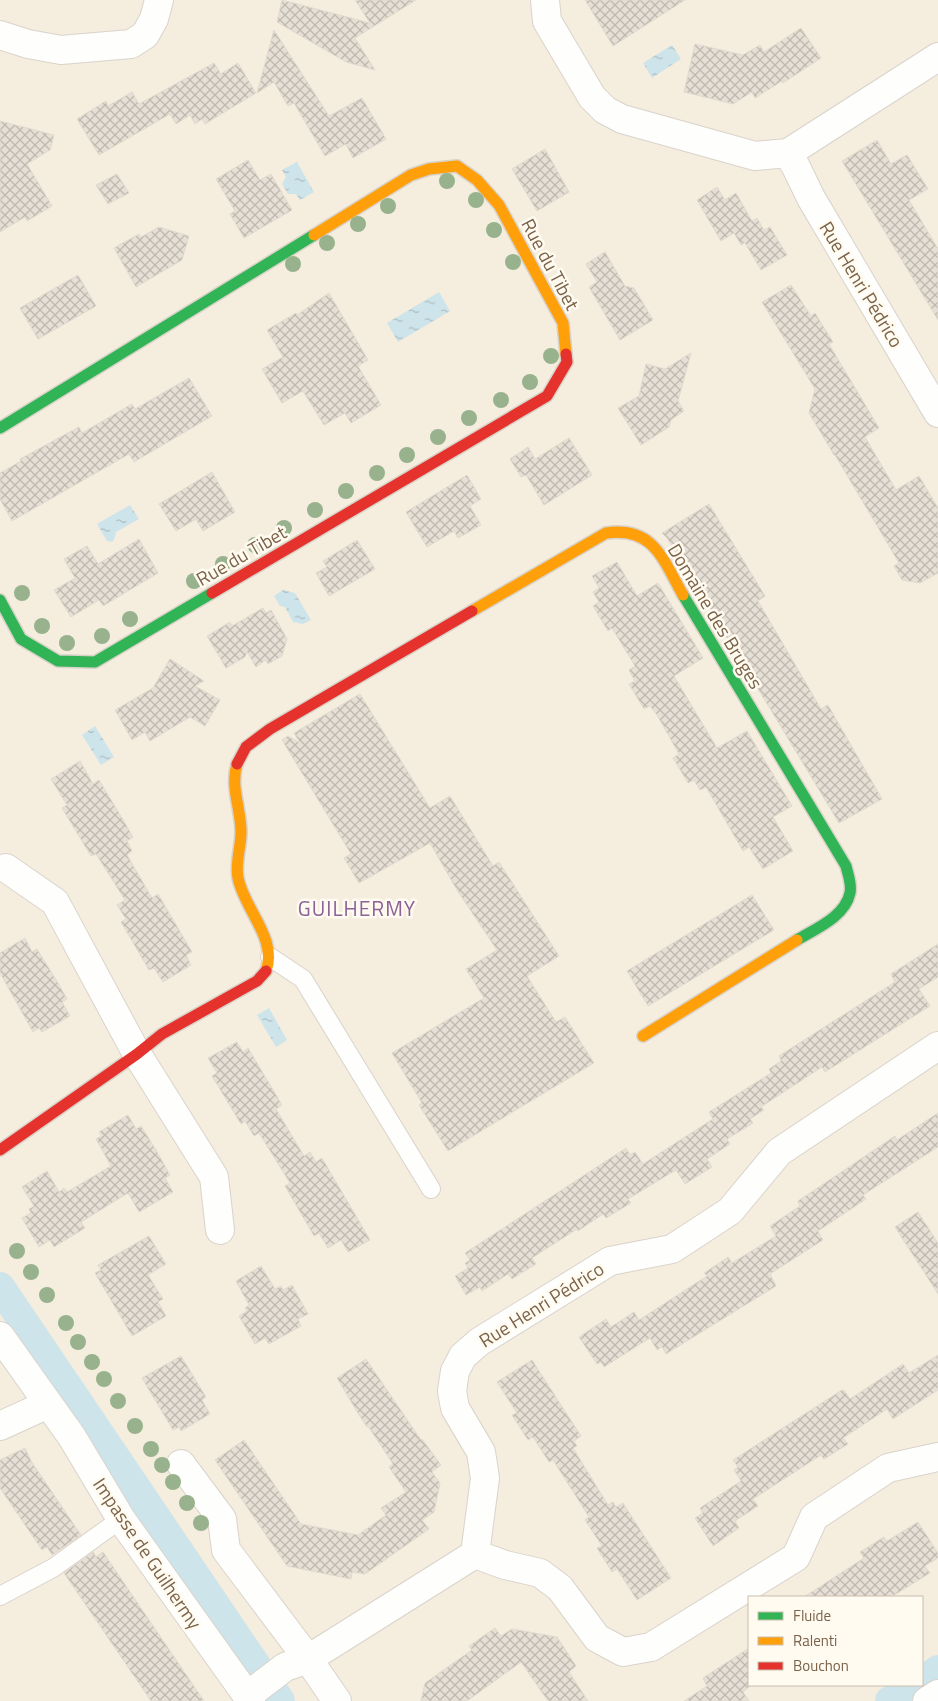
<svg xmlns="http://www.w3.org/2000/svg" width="938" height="1701" font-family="'Titillium Web',sans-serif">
<defs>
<pattern id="water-ripples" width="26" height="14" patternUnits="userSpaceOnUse" patternTransform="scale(1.25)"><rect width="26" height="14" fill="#cee4eb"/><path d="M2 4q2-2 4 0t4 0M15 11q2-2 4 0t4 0" fill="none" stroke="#acbcc0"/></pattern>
<pattern id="building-cross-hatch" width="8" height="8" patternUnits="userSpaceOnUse" patternTransform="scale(1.25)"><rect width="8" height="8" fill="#e6dfd5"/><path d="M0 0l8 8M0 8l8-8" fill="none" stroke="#bfb8af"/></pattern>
</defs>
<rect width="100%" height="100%" fill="#f9f6ee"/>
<path fill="#f5edde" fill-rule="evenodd" d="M 0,0 L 938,0 L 938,1701 L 0,1701 ZM 749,1597 L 922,1597 L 922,1685 L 749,1685 Z"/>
<g fill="url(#water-ripples)">
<polygon points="672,45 681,59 652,78 643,63"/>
<polygon points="297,162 314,192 300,200 296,194 288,194 282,184 286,177 282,170"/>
<polygon points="439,292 450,311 398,342 387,323"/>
<polygon points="130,505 139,519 116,532 114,540 111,542 107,541 97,524"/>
<polygon points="283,590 295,593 311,620 303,624 293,622 285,607 280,606 274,596"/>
<polygon points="95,726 114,757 101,765 82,735"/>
<polygon points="269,1008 287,1040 276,1047 257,1015"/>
</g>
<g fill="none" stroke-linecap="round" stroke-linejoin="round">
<g stroke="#cee4eb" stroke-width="30">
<polyline points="0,1287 280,1701"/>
<polyline points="922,1681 938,1670"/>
<polyline points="890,1701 915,1685"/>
</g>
</g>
<g fill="url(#building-cross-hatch)" stroke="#e2dacf">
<polygon points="282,0 370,23 355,0 416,0 355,38 375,70 346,62 277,22"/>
<polygon points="585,0 685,0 613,46"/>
<polygon points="801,28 821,58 783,83 782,81 755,98 752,92 733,104 684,92 695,44 743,55 760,45 764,52"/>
<polygon points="274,30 329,116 362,98 386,139 353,158 346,144 325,156 294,103 288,106 274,82 257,93"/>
<polygon points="214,63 221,74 238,63 256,93 205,124 202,119 195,124 190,115 176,124 170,114 99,155 77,119 106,101 108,106 132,92 139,104"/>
<polygon points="0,121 54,135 50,150 27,164 52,206 27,221 25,217 0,232"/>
<polygon points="877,140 891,164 907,155 928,189 909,200 938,249 938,320 842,161"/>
<polygon points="545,149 569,192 537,211 512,169"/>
<polygon points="248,160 260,180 271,174 292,210 244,238 230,214 235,211 216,179"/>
<polygon points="117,174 129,193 108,204 96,185"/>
<polygon points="717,187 725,200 736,193 752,221 757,218 764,230 770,227 787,255 761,270 745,243 741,245 734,233 721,241 697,200"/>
<polygon points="159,227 189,236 182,260 136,287 114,248 139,234 141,237"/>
<polygon points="605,252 625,286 634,288 653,320 620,340 589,287 597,282 586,264"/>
<polygon points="78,275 96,306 38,339 20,308"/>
<polygon points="791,285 811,316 815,313 833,342 829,344 879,428 865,437 896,490 919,476 938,508 938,573 920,583 902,580 894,566 899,563 835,455 834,455 809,413 815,389 762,302"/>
<polygon points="329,293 368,360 358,366 381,405 351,423 345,413 324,425 303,391 282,403 262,369 283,357 267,330 296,313 297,315"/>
<polygon points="691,353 678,401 684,411 671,420 669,427 641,445 618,408 639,396 646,364 665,369"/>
<polygon points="189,378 212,416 134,462 129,454 12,521 0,499 0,473 21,461 20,459 79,427 82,433 132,404 135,409"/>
<polygon points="569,438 592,475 544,505 526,475 521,477 510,459 528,447 535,459"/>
<polygon points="212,472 235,512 203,531 196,519 176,531 159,504"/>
<polygon points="467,475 481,499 470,506 481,525 458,538 454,531 427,547 406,512"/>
<polygon points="709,504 765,596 758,601 821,709 828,705 882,799 839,823 667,538 662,533"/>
<polygon points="139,539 158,573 103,606 99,600 71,617 54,590 75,578 64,559 87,546 98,564"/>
<polygon points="357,540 375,569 329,596 316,573 327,567 323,561"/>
<polygon points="617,562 637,596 658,583 703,658 674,676 717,748 747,731 792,806 773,817 793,851 763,869 749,847 743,851 706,787 700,790 694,780 688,783 673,758 679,754 657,715 650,706 644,709 629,684 635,681 629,670 635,666 612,628 608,631 593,606 599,602 593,592 599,588 592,576"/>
<polygon points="263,608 266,613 271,610 287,639 282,656 268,664 266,660 256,667 247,652 245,657 226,668 207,636 230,622 232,626"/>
<polygon points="170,659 204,681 195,686 220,700 205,726 190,717 150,741 145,732 132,740 115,710 153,688"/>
<polygon points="360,694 430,808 450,796 493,866 499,862 559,956 527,976 556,1022 565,1017 594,1063 448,1151 419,1105 422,1103 392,1053 484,998 466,969 497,950 457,890 430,843 359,883 344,858 351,854 282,740 288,736 300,743 294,733"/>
<polygon points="80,761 93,784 99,780 122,818 133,837 127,841 132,851 127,855 152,898 158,894 192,952 186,955 191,965 163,982 154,968 149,970 121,922 126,919 117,905 125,900 96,854 91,856 62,808 67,805 51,779"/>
<polygon points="752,895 774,930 648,1006 627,971"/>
<polygon points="25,938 32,952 37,949 58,983 67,999 62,1002 70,1016 42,1032 39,1028 33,1032 0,973 0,953"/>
<polygon points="938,944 938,977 919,989 930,1006 825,1072 822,1067 761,1107 764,1110 750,1119 753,1123 727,1139 730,1144 707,1159 712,1167 685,1184 676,1170 628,1199 631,1203 606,1218 603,1214 578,1231 577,1229 532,1258 536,1264 512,1279 508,1274 482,1291 480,1287 466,1295 455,1276 468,1268 465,1263 470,1260 465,1253 626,1148 630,1155 635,1152 643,1164 702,1126 713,1119 709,1112 771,1073 769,1069 781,1061 779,1056 895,982 891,974"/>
<polygon points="237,1042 243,1052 248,1048 282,1105 276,1109 304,1156 310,1152 316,1162 322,1158 370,1240 348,1252 341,1240 328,1248 319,1233 314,1236 285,1186 290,1183 259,1133 254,1136 245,1121 241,1124 212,1076 217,1073 208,1058"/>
<polygon points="938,1113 938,1147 863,1195 866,1199 818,1231 823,1240 770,1274 776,1286 666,1354 662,1347 657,1350 650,1338 604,1367 601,1362 597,1364 579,1337 606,1319 611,1327 634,1312 639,1320 707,1276 704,1273 728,1257 732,1263 776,1236 770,1226 800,1206 798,1201 895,1136 897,1140"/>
<polygon points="128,1115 136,1129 141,1126 156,1150 170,1175 165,1178 173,1192 139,1212 128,1193 81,1222 85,1228 54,1247 50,1240 39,1247 22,1218 31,1213 29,1209 34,1206 22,1187 47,1171 59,1192 64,1188 67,1192 111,1166 96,1139 102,1136 99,1132"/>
<polygon points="918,1212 938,1243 938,1294 895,1227"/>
<polygon points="149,1236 166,1264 148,1275 163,1299 158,1302 166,1316 132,1336 95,1273 101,1270 98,1265"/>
<polygon points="261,1266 275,1289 281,1286 283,1290 292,1285 308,1314 298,1319 301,1326 269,1344 265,1338 255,1344 239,1316 247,1311 245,1308 249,1305 236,1281"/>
<polygon points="938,1355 938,1390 893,1419 887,1409 843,1438 848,1444 824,1459 821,1455 753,1499 758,1506 735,1521 739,1528 713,1546 695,1518 703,1513 700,1508 741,1481 734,1470 738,1467 733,1460 842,1390 844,1390 850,1399 903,1364 909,1373"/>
<polygon points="181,1356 206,1397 202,1400 210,1414 181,1431 179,1427 173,1430 142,1378"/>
<polygon points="366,1359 421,1440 422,1439 441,1465 432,1472 440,1483 434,1512 422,1520 429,1529 365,1574 352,1572 351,1579 287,1566 215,1460 244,1440 301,1524 358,1535 386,1515 381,1508 406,1492 389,1467 393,1464 368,1426 367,1427 359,1415 337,1378"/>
<polygon points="532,1360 581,1436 574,1441 577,1446 573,1448 608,1505 613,1502 616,1507 623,1503 671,1578 637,1600 617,1569 612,1572 597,1548 602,1546 585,1520 589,1517 553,1460 549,1462 533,1437 528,1440 512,1415 517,1413 497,1382"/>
<polygon points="25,1448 31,1461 81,1535 52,1555 47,1547 42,1550 0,1488 0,1460"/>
<polygon points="918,1522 938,1553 938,1558 925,1566 930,1573 891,1597 804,1597 864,1558 860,1552 884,1537 887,1541"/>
<polygon points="93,1552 96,1557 103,1552 204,1701 151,1701 64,1573"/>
<polygon points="495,1628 501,1636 512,1629 557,1637 576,1666 569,1672 588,1701 548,1701 521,1662 467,1701 421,1701 425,1683 472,1650 469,1646"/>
<polygon points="749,1648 749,1687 743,1692 749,1701 684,1701 707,1686 703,1678"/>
</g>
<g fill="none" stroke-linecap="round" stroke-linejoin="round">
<defs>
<g id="lane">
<polyline points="270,957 303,979 431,1189"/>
<polyline points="0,1596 53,1568 121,1519"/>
</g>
<g id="street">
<polyline points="545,0 547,21 592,97 605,110 622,119 755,156 788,153 938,57"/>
<polyline points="0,35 28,44 61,50 131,44 145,35 154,19 159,0"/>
<polyline points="788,153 796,167 811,198 938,413"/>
<polyline points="6,868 55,902 137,1054 214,1177 220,1230"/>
<polyline points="0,1336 72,1437 121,1519 251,1701"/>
<polyline points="0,1426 48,1404"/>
<polyline points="181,1464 222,1519 226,1550 308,1659 337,1701"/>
<polyline points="475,1554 505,1565 540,1573 560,1588 597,1638 623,1652 651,1647 796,1557 814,1517 888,1468 938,1457"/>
<polyline points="247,1696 285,1667 308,1659 475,1554 485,1478 481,1452 455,1408 452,1391 455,1371 463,1356 479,1342 610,1261 672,1249 730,1211 779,1152 938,1046"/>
<polyline points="927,1701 938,1694"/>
</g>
<g id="fast">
<polyline points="0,428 314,235"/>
<path d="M 683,595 L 846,866 C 848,875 852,884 850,893 C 845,917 815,929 797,940"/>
<polyline points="0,600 21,639 58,661 95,662 212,593"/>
</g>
<g id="slow">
<polyline points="314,235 411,175 429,169 457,166 477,180 499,205 563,323 566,354"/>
<path d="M 472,611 L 606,533 C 654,526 663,560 683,595"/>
<path d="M 237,764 C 230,787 241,809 241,832 C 241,847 235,863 238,878 C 244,909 278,939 266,971"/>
<polyline points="643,1036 797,940"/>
</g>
<g id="jam">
<polyline points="212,593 547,396 567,362 566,354"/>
<polyline points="237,764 246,747 270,729 472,611"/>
<polyline points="0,1150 137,1054 162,1034 257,981 266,971"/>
</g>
</defs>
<use href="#lane" stroke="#d9d3cc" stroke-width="20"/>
<use href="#street" stroke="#d9d3cc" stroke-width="30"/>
<use href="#fast" stroke="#d8d2c8" stroke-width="14"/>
<use href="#slow" stroke="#d8d2c8" stroke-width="14"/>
<use href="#jam" stroke="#d8d2c8" stroke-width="14"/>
<use href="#lane" stroke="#fefefc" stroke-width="18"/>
<use href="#street" stroke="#fefefc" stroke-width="28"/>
<use href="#fast" stroke="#30b455" stroke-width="11"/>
<use href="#slow" stroke="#ff9f0a" stroke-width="11"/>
<use href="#jam" stroke="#e5322d" stroke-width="11"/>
</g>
<g fill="#97b28d">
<circle cx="447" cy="181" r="8"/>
<circle cx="476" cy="200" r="8"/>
<circle cx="388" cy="206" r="8"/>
<circle cx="358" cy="224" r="8"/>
<circle cx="494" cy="230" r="8"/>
<circle cx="327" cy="243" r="8"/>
<circle cx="513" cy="262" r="8"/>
<circle cx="293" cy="264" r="8"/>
<circle cx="551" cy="356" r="8"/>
<circle cx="530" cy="382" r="8"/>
<circle cx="501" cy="400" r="8"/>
<circle cx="469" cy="418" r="8"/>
<circle cx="438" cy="437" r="8"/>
<circle cx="407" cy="455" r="8"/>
<circle cx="377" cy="473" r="8"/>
<circle cx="346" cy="491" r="8"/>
<circle cx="315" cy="510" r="8"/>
<circle cx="284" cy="528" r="8"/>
<circle cx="255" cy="545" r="8"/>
<circle cx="223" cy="564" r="8"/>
<circle cx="194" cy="581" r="8"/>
<circle cx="22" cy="593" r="8"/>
<circle cx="130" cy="619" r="8"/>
<circle cx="42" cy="626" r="8"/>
<circle cx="102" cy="636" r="8"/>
<circle cx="67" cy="643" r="8"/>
<circle cx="17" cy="1251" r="8"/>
<circle cx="31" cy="1272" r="8"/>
<circle cx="47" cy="1295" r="8"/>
<circle cx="66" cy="1323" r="8"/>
<circle cx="78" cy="1342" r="8"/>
<circle cx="92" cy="1362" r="8"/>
<circle cx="104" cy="1379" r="8"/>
<circle cx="118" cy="1401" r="8"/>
<circle cx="135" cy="1426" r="8"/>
<circle cx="151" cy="1449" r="8"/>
<circle cx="162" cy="1465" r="8"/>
<circle cx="173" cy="1482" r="8"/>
<circle cx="187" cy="1503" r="8"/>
<circle cx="201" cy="1523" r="8"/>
</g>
<g text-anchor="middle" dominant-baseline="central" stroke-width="5" stroke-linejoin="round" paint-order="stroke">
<g font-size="19" fill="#7b634a" stroke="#fffbf1">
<text transform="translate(551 264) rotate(62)">Rue du Tibet</text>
<text transform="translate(862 284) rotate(59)">Rue Henri Pédrico</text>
<text transform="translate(241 555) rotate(-30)">Rue du Tibet</text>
<text transform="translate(716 616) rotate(59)">Domaine des Bruges</text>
<text transform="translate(541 1304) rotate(-32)">Rue Henri Pédrico</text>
<text transform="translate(148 1553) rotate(56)">Impasse de Guilhermy</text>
</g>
<g font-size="21" letter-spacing="1" fill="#8c6297" stroke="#fffbf1">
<text x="357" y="908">GUILHERMY</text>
</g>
</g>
<rect x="748" y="1596" width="175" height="90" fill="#fffbf1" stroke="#cabeae"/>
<rect x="758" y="1612" width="25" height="8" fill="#30b455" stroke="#cabeae"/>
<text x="793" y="1621" font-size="15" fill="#7b634a">Fluide</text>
<rect x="758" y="1637" width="25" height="8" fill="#ff9f0a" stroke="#cabeae"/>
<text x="793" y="1646" font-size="15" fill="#7b634a">Ralenti</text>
<rect x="758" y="1662" width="25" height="8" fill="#e5322d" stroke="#cabeae"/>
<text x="793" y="1671" font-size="15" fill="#7b634a">Bouchon</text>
</svg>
